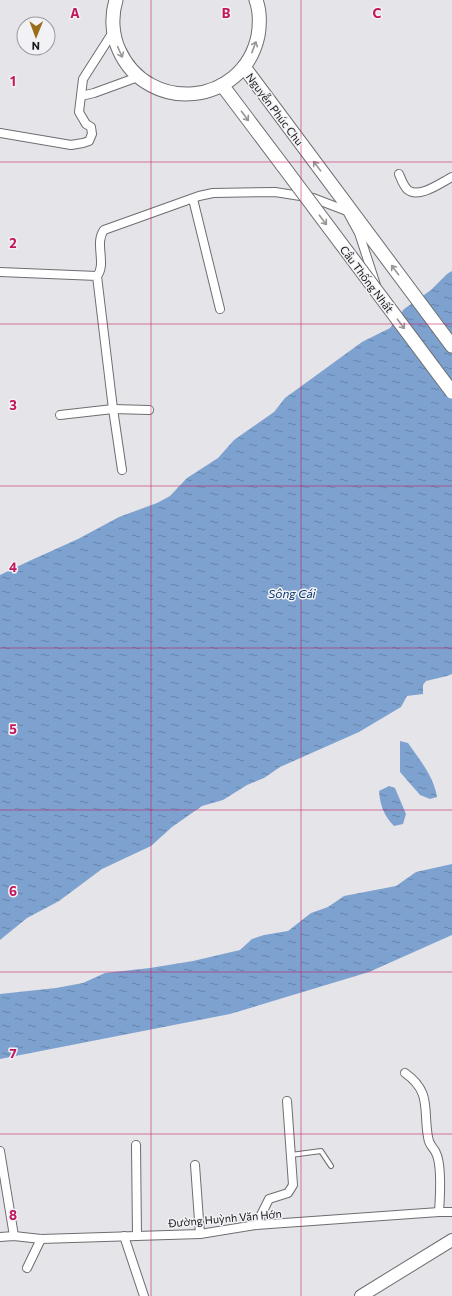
<svg xmlns="http://www.w3.org/2000/svg" width="452" height="1296" font-family="Commissioner,sans-serif">
<defs>
<pattern id="water-ripples" width="26" height="14" patternUnits="userSpaceOnUse"><rect width="26" height="14" fill="#7ea2d0"/><path d="M2 4q2-2 4 0t4 0M15 11q2-2 4 0t4 0" fill="none" stroke="#6683a8"/></pattern>
</defs>
<rect width="100%" height="100%" fill="#e5e4e8"/>
<g fill="url(#water-ripples)">
<polygon points="452,271 452,674 447,676 426,681 423,685 423,694 407,696 401,707 359,732 280,767 264,778 247,785 223,800 202,806 172,827 151,846 102,869 59,901 27,918 0,940 0,575 27,562 78,539 119,517 157,503 170,496 187,478 218,458 234,440 274,412 285,398 362,342 390,328 404,309 431,290 447,274"/>
<path d="M 400,741 L 408,743 C 420,760 434,777 437,797 L 430,799 L 420,795 L 400,772 Z"/>
<path d="M 389,786 L 395,788 L 406,814 L 403,824 L 394,826 C 384,816 380,805 379,791 Z"/>
<polygon points="452,864 452,935 369,972 230,1014 0,1059 0,994 56,988 83,983 105,973 150,968 193,961 240,950 252,939 264,935 288,931 311,913 328,907 344,896 396,886 416,872"/>
</g>
<g fill="none" stroke-linecap="round" stroke-linejoin="round">
<defs>
<polyline id="lane" points="291,1155 321,1151 331,1166"/>
<g id="street">
<polyline points="81,96 94,93 138,77"/>
<polyline points="0,133 71,145 83,143 89,141 92,134 91,127 86,124 79,112 83,79 113,32"/>
<path d="M 399,174 C 401,179 404,187 408,190 C 419,199 442,182 452,177"/>
<polyline points="193,199 220,309"/>
<polyline points="0,272 97,276 113,409 122,470"/>
<path d="M 97,276 C 107,264 94,243 104,230 L 199,196 L 213,193 L 275,192 L 313,198 L 347,211 L 359,233 L 376,285"/>
<polyline points="60,415 113,409 149,410"/>
<path d="M 405,1073 C 432,1092 423,1110 428,1137 C 429,1146 433,1146 436,1153 C 442,1165 440,1198 439,1212"/>
<polyline points="136,1145 137,1236"/>
<polyline points="0,1151 14,1236"/>
<polyline points="195,1165 200,1234"/>
<polyline points="256,1225 269,1199 288,1193 293,1185 287,1101"/>
<polyline points="124,1236 144,1296"/>
<polyline points="0,1237 14,1236 41,1239 200,1234 256,1225 439,1212 452,1212"/>
<polyline points="27,1268 41,1239"/>
</g>
<polyline id="secondary" points="361,1296 452,1240"/>
<g id="primary">
<path d="M 116,0 C 111,16 112,35 119,50 C 148,115 243,106 258,36 C 260,24 260,11 256,0"/>
<polyline points="244,67 452,346"/>
<polyline points="222,85 283,166"/>
</g>
</defs>
<use href="#lane" stroke="#6e6d71" stroke-width="6"/>
<use href="#street" stroke="#6e6d71" stroke-width="10"/>
<use href="#secondary" stroke="#6e6d71" stroke-width="14"/>
<use href="#primary" stroke="#6e6d71" stroke-width="15"/>
<use href="#lane" stroke="#fff" stroke-width="4"/>
<use href="#street" stroke="#fff" stroke-width="8"/>
<use href="#secondary" stroke="#fff" stroke-width="12"/>
<use href="#primary" stroke="#fff" stroke-width="13"/>
<defs>
<polyline id="primary-bridge" points="283,166 452,392"/>
</defs>
<use href="#primary-bridge" stroke="#6e6d71" stroke-width="15" stroke-linecap="butt"/>
<use href="#primary-bridge" stroke="#fff" stroke-width="13"/>
</g>
<defs><path id="oneway-shaft" d="M-6 0H5M1.5-3L5.5 0L1.5 3" fill="none" stroke-width="1.6" stroke-linecap="round" stroke-linejoin="round"/></defs>
<g stroke="#979798">
<use href="#oneway-shaft" transform="translate(254 47) rotate(-69)"/>
<use href="#oneway-shaft" transform="translate(120 52) rotate(66)"/>
<use href="#oneway-shaft" transform="translate(245 116) rotate(53)"/>
<use href="#oneway-shaft" transform="translate(317 166) rotate(-127)"/>
<use href="#oneway-shaft" transform="translate(323 220) rotate(53)"/>
<use href="#oneway-shaft" transform="translate(395 270) rotate(-127)"/>
<use href="#oneway-shaft" transform="translate(401 324) rotate(53)"/>
</g>
<path fill="none" stroke="#c2185b" stroke-width="1" stroke-opacity="0.55" d="M 151,0 L 151,1296M 301,0 L 301,1296M 0,162 L 452,162M 0,324 L 452,324M 0,486 L 452,486M 0,648 L 452,648M 0,810 L 452,810M 0,972 L 452,972M 0,1134 L 452,1134"/>
<g text-anchor="middle" dominant-baseline="central" stroke-width="3" stroke-linejoin="round" paint-order="stroke">
<g font-size="11" fill="#181819" stroke="#f2f1f5">
<text transform="translate(275 109) rotate(53)">Nguyễn Phúc Chu</text>
<text transform="translate(367 279) rotate(53)">Cầu Thống Nhất</text>
<text transform="translate(225 1218) rotate(-5)">Đường Huỳnh Văn Hớn</text>
</g>
<g font-size="12" font-style="italic" fill="#063870" stroke="#f2f1f5">
<text x="292" y="593">Sông Cái</text>
</g>
</g>
<g font-size="13" text-anchor="middle" font-weight="bold" fill="#c2185b" stroke="#f2f1f5" stroke-width="3" stroke-linejoin="round" paint-order="stroke">
<text x="75" y="18">A</text>
<text x="226" y="18">B</text>
<text x="377" y="18">C</text>
<text x="13" y="86">1</text>
<text x="13" y="248">2</text>
<text x="13" y="410">3</text>
<text x="13" y="572">4</text>
<text x="13" y="734">5</text>
<text x="13" y="896">6</text>
<text x="13" y="1058">7</text>
<text x="13" y="1220">8</text>
</g>
<g transform="translate(36 36) rotate(181)"><circle r="19" fill="#f2f1f5" stroke="#9b9a9d"/>
<path d="M0-3L7 15L0 10L-7 15Z" fill="#9a6c1c"/>
<text y="-6" font-size="11" font-weight="bold" text-anchor="middle" fill="#181819">N</text>
</g>
</svg>
